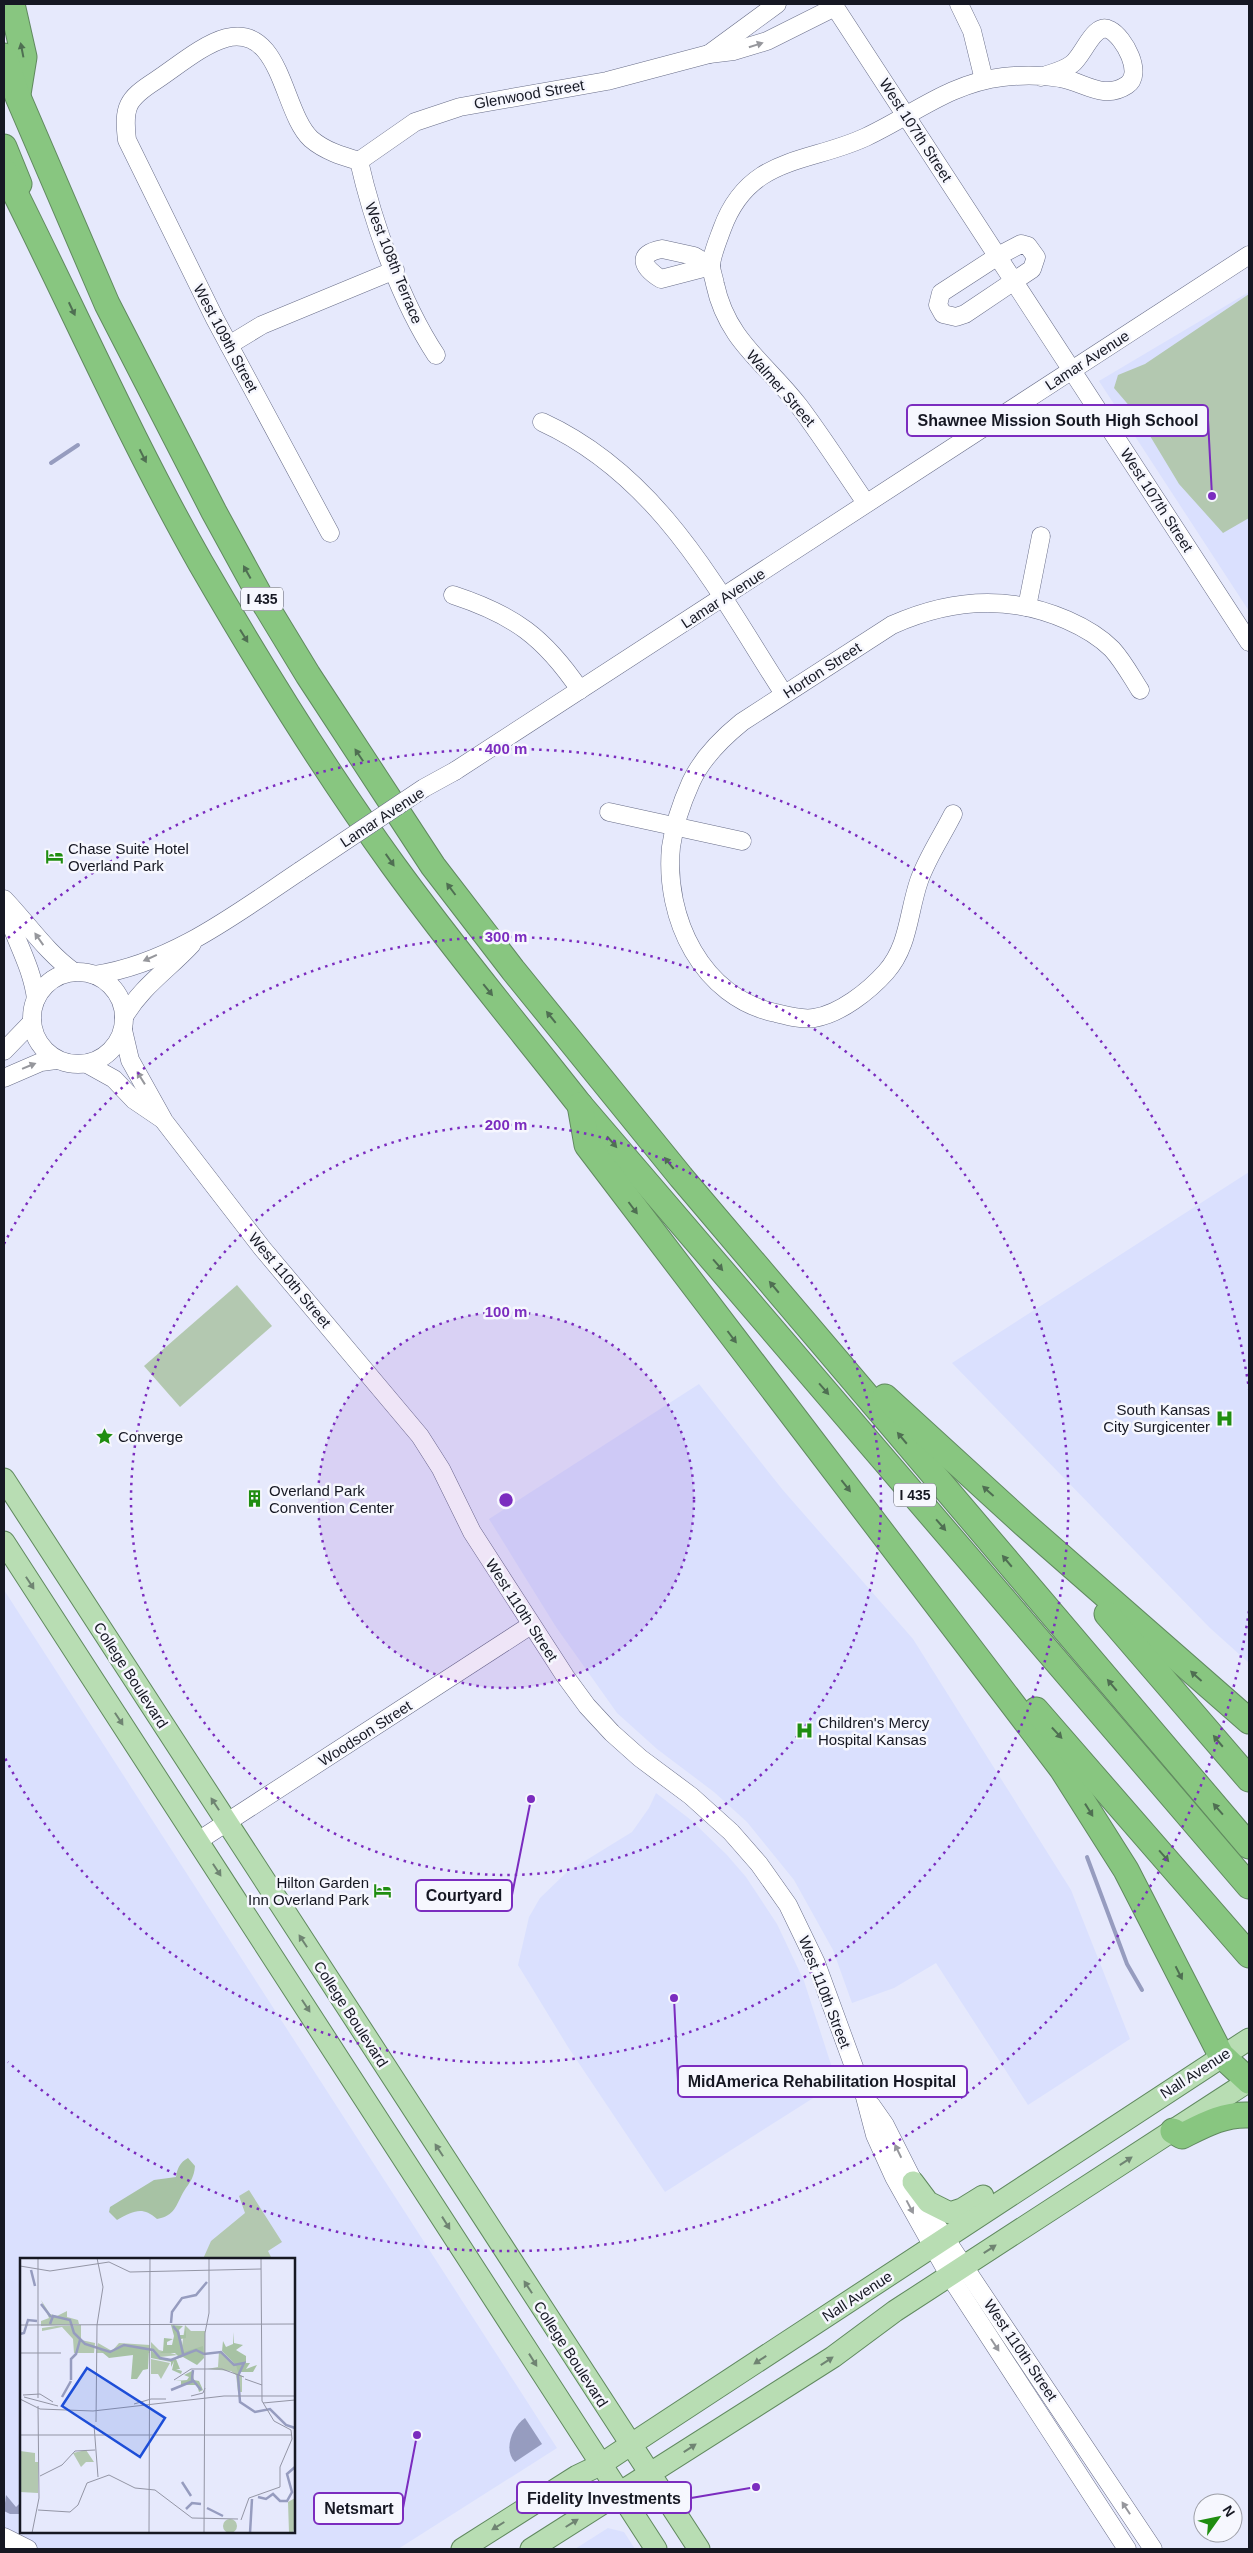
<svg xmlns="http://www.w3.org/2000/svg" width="1253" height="2553" font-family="Arial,sans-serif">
<rect width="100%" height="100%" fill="#e6e9fc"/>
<g fill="#dae0fe" fill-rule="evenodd">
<polygon points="1249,292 1249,611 1099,381"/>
<polygon points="1249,1172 1249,1663 1210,1628 952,1363"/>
<polygon points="699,1384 782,1489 913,1639 1071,1890 1130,2039 1028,2105 936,1963 894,1988 852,2003 833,1950 794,1880 747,1822 714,1792 657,1749 617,1713 556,1627 489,1519"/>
<path d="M 4,1590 L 557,2448 L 398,2549 L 4,2549 ZM 21,2259 L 294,2259 L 294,2532 L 21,2532 Z"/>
<polygon points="656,1793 691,1820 727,1855 746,1877 777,1924 804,1981 837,2083 665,2192 568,2047 518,1965 529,1917 540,1898 567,1872 632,1832 649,1808"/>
<polygon points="608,2528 624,2532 635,2549 575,2549"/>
</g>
<g fill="#b3c8b0">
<polygon points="1249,294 1249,518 1223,533 1179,484 1138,416 1114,388 1118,375 1145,364"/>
<polygon points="237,1285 272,1326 180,1407 144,1366"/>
<polygon points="249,2190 282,2242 268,2251 272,2259 203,2259 211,2241 245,2213 239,2196"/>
</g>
<path fill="#a7c2a4" d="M 188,2158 L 195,2166 C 194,2178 190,2182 184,2191 C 176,2205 175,2216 157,2219 C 142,2206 134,2211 117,2220 L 109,2212 L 110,2207 L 154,2180 L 176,2177 C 177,2169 180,2162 188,2158 Z"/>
<g fill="#969cbf">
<path d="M 525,2418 L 542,2444 L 515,2462 C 503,2450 512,2427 525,2418 Z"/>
<polygon points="6,2495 16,2507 21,2502 21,2514 10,2514 4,2511"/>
</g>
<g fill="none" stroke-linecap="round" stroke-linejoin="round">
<g stroke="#969cbf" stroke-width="4">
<polyline points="51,463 78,445"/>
<polyline points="1087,1857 1127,1964 1142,1990"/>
</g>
<defs>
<g id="minor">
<polyline points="833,4 1249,642"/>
<polyline points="959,4 972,31 984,80"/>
<polyline points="709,54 777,4"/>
<polyline points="359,161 415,122 460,107 607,81 709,54 734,51 767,41 835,7"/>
<polygon points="1021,244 1028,246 1036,257 1032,269 965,314 956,317 943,314 938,305 941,293 998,256"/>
<path d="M 662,249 L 694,256 L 711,266 L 661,279 C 643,268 635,254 662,249 Z"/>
<polyline points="229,345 262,325 395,270"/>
<path d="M 542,422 C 660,476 717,590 784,694"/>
<path d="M 866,503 C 844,471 823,438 799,406 C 766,363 727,341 715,284 C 714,278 711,271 711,265 C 712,254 718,240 722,229 C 749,155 808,164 866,137 C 913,115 950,83 1003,77 C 1021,75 1042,75 1060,78 C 1083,81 1103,101 1127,85 C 1144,74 1124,37 1110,30 C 1094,21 1084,55 1072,64 C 1063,71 1051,73 1041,77"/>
<path d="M 330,533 L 215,319 L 127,140 C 123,107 127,99 155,81 C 175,68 203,44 226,38 C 282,24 282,112 311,139 C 325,151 342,156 359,161 C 373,223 401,302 436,355"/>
<path d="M 453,595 C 514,615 544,637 580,690"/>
<polyline points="1027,607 1041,536"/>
<polyline points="455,771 1249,255"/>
<polyline points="609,812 742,841"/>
<path d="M 953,814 C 942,836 927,858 919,881 C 908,913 909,946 886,972 C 869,991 840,1014 814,1018 C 801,1020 788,1016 776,1013 C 702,998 664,918 671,847 C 674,825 682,802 691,782 C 702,758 721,739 742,722 L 892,625 C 950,599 1008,594 1067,620 C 1083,627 1099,636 1112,649 C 1123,661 1131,676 1140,690"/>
<path d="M 4,899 C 28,924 46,952 74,972"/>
<path d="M 4,904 C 13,937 32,965 36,999"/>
<circle cx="78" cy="1018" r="46"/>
<path d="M 95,975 C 173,963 237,913 300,871"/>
<path d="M 124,1017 C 141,987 169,969 192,944"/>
<polyline points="123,1030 130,1060 164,1121 262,1248 420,1436 441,1469 472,1532 565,1676 587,1706 612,1733 640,1758 691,1796 731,1832 759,1864 788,1905 816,1963 865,2097 875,2135 894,2177 949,2275 1127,2549"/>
<polyline points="4,1051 32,1022"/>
<polyline points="87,1064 114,1079 134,1100 162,1119"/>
<polyline points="4,1078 41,1062 56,1060"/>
<polyline points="198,1841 531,1625"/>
<polyline points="871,2105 885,2125 933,2220 1153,2549"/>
<polyline points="4,2537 28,2549"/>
</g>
<g id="major">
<polyline points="4,1479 699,2549"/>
<polyline points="4,1542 656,2549"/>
<polyline points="913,2182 928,2202 950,2213 962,2209 983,2196"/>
<polyline points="462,2549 577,2476 600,2465 630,2445 1249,2039"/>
<polyline points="531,2549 833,2357 895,2311 1249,2081"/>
</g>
<g id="highway">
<polyline points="12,4 24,57 18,94"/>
<polyline points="4,56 18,97 107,304 214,512 260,596 308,675 433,866 513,970 681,1177 1249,1846"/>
<polyline points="4,147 19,184"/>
<path d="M 4,171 C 70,301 128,435 200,562 C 260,666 323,768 393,865 C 453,948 518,1026 580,1105 L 1249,1886"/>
<polyline points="580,1105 587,1145 1062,1769 1126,1870 1221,2055 1249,2081"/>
<polyline points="885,1397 1024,1524 1249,1721"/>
<polyline points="1107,1614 1249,1779"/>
<polyline points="1036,1710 1249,1955"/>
<path d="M 1173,2131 L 1182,2136 C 1204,2125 1223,2114 1249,2115"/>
</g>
</defs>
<use href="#minor" stroke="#686d88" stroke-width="19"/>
<use href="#major" stroke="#60895f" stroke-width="23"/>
<use href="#highway" stroke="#60895f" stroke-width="27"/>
<use href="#minor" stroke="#fff" stroke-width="18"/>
<use href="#major" stroke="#b8ddb3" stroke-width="21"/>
<use href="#highway" stroke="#88c680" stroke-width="25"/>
<defs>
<polyline id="minor-bridge" points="300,871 424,788 455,771"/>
</defs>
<use href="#minor-bridge" stroke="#686d88" stroke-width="19" stroke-linecap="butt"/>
<use href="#minor-bridge" stroke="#fff" stroke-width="18"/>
</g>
<defs><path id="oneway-solid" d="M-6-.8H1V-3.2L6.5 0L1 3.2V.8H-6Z" transform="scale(1.25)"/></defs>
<g fill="#96979c">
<use href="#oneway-solid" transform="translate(756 45) rotate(-18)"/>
<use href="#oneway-solid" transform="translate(39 939) rotate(-125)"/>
<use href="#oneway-solid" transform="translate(150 958) rotate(156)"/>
<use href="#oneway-solid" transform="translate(29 1066) rotate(-22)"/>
<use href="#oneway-solid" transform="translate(141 1078) rotate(-122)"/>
<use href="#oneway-solid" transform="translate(898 2151) rotate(-116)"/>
<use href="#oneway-solid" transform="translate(910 2207) rotate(62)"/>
<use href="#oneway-solid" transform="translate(995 2345) rotate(57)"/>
<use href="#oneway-solid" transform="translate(1126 2508) rotate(-123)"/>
</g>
<g fill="#4f6f52">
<use href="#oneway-solid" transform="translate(22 50) rotate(-101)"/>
<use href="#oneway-solid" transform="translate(72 309) rotate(65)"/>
<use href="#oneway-solid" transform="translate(143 456) rotate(63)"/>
<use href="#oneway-solid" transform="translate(247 572) rotate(-119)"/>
<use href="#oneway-solid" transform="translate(244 636) rotate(58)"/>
<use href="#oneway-solid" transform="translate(359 755) rotate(-124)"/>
<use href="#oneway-solid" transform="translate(390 860) rotate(55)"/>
<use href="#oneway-solid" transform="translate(451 889) rotate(-127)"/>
<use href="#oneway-solid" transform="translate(488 990) rotate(51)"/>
<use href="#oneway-solid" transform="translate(551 1017) rotate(-129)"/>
<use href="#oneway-solid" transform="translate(612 1142) rotate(49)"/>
<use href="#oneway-solid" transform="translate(669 1163) rotate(-129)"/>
<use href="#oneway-solid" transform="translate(633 1208) rotate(53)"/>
<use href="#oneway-solid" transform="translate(718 1265) rotate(49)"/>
<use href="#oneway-solid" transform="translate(774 1287) rotate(-130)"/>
<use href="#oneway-solid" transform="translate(732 1337) rotate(53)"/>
<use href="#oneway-solid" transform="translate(824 1389) rotate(49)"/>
<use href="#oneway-solid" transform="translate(902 1438) rotate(-130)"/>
<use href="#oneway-solid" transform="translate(846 1486) rotate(52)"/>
<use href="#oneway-solid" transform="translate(988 1491) rotate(-138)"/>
<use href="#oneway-solid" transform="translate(941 1525) rotate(49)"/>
<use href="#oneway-solid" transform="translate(1007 1561) rotate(-130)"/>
<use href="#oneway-solid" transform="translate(1196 1676) rotate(-138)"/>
<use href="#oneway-solid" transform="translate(1112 1685) rotate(-130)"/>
<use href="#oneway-solid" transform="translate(1057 1733) rotate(47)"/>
<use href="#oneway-solid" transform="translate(1218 1741) rotate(-130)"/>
<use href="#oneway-solid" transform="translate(1218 1809) rotate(-131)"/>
<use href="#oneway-solid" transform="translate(1089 1810) rotate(58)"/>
<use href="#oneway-solid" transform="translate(1164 1856) rotate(49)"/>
<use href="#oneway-solid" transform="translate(1179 1973) rotate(63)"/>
</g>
<g fill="#6f8472">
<use href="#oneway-solid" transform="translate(30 1583) rotate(57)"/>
<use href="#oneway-solid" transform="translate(119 1719) rotate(57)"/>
<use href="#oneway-solid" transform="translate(215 1804) rotate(-123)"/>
<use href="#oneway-solid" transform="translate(217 1870) rotate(57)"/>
<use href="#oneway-solid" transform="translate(303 1941) rotate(-123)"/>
<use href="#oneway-solid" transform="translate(306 2006) rotate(57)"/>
<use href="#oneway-solid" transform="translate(439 2150) rotate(-123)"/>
<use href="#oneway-solid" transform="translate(1126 2161) rotate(-33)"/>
<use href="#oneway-solid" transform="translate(446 2223) rotate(58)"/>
<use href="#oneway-solid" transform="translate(990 2249) rotate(-33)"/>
<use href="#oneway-solid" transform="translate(528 2287) rotate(-123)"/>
<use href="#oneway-solid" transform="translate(533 2360) rotate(58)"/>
<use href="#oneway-solid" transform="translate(760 2360) rotate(147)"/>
<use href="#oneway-solid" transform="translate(827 2361) rotate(-33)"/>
<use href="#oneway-solid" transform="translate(690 2448) rotate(-33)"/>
<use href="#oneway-solid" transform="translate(572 2523) rotate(-32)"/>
<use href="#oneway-solid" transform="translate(498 2526) rotate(148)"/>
</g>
<circle cx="506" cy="1500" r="188" fill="#7b2cbf" fill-opacity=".12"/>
<g fill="none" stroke="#7b2cbf" stroke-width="2.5" stroke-dasharray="2.5 5">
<circle cx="506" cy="1500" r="188"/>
<circle cx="506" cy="1500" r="375"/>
<path d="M4 1244A563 563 0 1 1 4 1756"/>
<path d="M1249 1611A751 751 0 0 1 8 2062M8 938A751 751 0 0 1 1249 1389"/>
</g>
<defs>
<symbol id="hotel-bare" viewBox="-9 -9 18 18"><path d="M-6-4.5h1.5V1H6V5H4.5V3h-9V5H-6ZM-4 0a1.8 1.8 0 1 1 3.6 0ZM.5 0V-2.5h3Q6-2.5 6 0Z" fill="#1f8d10" stroke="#f6f7fe" stroke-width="2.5" paint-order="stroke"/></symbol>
<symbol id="hospital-bare" viewBox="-9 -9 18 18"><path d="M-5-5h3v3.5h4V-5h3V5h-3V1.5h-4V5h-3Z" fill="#1f8d10" stroke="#f6f7fe" stroke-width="2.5" paint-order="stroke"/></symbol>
<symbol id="sight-bare" viewBox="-9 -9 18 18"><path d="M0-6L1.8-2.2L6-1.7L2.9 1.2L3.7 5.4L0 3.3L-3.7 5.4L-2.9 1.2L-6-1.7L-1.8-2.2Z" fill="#1f8d10" stroke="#f6f7fe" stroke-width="2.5" paint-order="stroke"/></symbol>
<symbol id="building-bare" viewBox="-9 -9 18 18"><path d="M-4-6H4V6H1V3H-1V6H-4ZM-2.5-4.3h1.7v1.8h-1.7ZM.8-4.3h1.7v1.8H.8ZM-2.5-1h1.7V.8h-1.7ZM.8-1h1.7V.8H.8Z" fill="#1f8d10" stroke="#f6f7fe" stroke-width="2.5" paint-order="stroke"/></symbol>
</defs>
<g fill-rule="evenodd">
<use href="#hotel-bare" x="42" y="844" width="25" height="25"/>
<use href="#hospital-bare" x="1212" y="1406" width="25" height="25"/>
<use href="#sight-bare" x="92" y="1424" width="25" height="25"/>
<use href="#building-bare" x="242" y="1486" width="25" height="25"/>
<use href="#hospital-bare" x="792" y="1718" width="25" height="25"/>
<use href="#hotel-bare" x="370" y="1878" width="25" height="25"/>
</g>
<g text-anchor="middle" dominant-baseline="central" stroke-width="5" stroke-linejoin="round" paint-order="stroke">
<g fill="#f6f7fe" stroke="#595b65" stroke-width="1">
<rect x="241" y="587.5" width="42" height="23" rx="4"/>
<rect x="894" y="1483.5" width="42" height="23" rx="4"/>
</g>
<g font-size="14" font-weight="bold" fill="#161823">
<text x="262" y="599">I 435</text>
<text x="915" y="1495">I 435</text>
</g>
<g font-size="15" fill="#161823" stroke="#f6f7fe">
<text transform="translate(529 94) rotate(-10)">Glenwood Street</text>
<text transform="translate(916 130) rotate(57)">West 107th Street</text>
<text transform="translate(394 263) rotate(68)">West 108th Terrace</text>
<text transform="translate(226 338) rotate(62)">West 109th Street</text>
<text transform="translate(1087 360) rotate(-33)">Lamar Avenue</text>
<text transform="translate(781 388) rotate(49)">Walmer Street</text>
<text transform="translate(1157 500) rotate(57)">West 107th Street</text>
<text transform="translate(723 598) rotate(-33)">Lamar Avenue</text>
<text transform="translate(822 670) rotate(-33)">Horton Street</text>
<text transform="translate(382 817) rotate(-33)">Lamar Avenue</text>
<text transform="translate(290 1280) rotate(50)">West 110th Street</text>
<text transform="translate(522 1610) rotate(57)">West 110th Street</text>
<text transform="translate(131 1675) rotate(57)">College Boulevard</text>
<text transform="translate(365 1733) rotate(-33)">Woodson Street</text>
<text transform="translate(825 1992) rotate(69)">West 110th Street</text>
<text transform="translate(351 2014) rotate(57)">College Boulevard</text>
<text transform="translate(1195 2073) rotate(-33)">Nall Avenue</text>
<text transform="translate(857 2296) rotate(-33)">Nall Avenue</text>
<text transform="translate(1021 2350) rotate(56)">West 110th Street</text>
<text transform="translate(571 2354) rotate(57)">College Boulevard</text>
</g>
<g font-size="15" fill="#161823" stroke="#f6f7fe" text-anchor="start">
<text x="68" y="848">Chase Suite Hotel<tspan x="68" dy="17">Overland Park</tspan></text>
<text x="1210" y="1409" text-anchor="end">South Kansas<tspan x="1210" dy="17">City Surgicenter</tspan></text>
<text x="118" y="1436">Converge</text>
<text x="269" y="1490">Overland Park<tspan x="269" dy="17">Convention Center</tspan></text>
<text x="818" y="1722">Children's Mercy<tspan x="818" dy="17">Hospital Kansas</tspan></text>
<text x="369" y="1882" text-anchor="end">Hilton Garden<tspan x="369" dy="17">Inn Overland Park</tspan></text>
</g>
</g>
<g transform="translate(20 2258)">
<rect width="275" height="275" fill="#e6e9fc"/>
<path d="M 21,42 L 30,56 L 37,58 L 47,53 L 47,59 L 58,62 L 59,66 L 21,68 L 21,63 L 29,60 ZM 61,67 L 61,82 L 75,85 L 74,95 L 54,95 L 53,81 L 42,69 L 22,73 L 22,70 L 36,68 ZM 165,67 L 171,73 L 185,73 L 185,96 L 161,95 ZM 131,84 L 139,92 L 158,97 L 140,99 L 131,91 ZM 78,85 L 92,93 L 99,85 L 130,87 L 130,95 L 76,95 ZM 199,93 L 218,108 L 219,116 L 222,118 L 222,134 L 218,134 L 216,117 L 211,113 L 187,111 L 198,109 ZM 131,101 L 150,105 L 141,121 L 138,116 L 131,116 ZM 66,192 L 74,204 L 66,204 L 61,209 L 53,195 ZM 0,193 L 15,195 L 15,204 L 18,204 L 18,235 L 0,234 ZM 275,240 L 275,267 L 273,275 L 269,275 L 268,244 ZM203 268a7 7 0 1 1 14 0a7 7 0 1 1-14 0Z" fill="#b3c8b0"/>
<path d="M 151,67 L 163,68 L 159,72 L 160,77 L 164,77 L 166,70 L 166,80 L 161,81 L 164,94 L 183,88 L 184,100 L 177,107 L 163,99 L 156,101 L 160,111 L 156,111 L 162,113 L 161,116 L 152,112 L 154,103 L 151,109 L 151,104 L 131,100 L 131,92 L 141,101 L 153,102 L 159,99 L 155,95 L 140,95 L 143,93 L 144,80 L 153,81 L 147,84 L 147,87 L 152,87 L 154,78 ZM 214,74 L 214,85 L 223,87 L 216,92 L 226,98 L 226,105 L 230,105 L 226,111 L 237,107 L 233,114 L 218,114 L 216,107 L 202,93 L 203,83 L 206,89 L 213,86 ZM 104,88 L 129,92 L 128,111 L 123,112 L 117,121 L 111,121 L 113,97 L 89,100 L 77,90 L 90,95 ZM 172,113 L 174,122 L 179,123 L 183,132 L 179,134 L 177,127 L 161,127 L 161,123 L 155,123 L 167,122 L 169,119 L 164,117 Z" fill="#a7c2a4"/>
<path fill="none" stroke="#969cbf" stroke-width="2.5" d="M 11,12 L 15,28M 21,46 L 31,59M 151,65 L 152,54 L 162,40 L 176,37 L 187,24M 30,66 L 33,58 L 50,62 L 54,75 L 65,86 L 90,94 L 104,87 L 133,92 L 140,100 L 151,102 L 176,92 L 184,96 L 201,94 L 214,107 L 224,105 L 218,118 L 220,144 L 235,154 L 250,151 L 266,167 L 275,170M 153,68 L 158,74 L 163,96M 0,76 L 4,75 L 8,62 L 17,63M 173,112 L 172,121 L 181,132M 51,122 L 51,101 L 56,96 L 60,82M 151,132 L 173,123M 42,139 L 51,123M 162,224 L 171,238M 238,239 L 246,241 L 253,236 L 260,243 L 267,243 L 272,234 L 267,216 L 275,209M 187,250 L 203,258M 166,251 L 172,245 L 181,246M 230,275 L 232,241"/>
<path fill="none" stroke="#9395a5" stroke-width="1" d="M 0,8 L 30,13 L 89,4 L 110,14 L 241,11M 0,67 L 275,66M 0,95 L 41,95M 225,121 L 242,127M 154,122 L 171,111 L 202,111 L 224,119M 3,137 L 20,136 L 33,144M 171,138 L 183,135 L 185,130M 4,139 L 38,148M 18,140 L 18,0M 0,141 L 20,151 L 73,153 L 204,138 L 275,138M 243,145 L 275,142M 114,146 L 131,141 L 146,141M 76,164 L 77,67 L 83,29 L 77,0M 74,167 L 78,219M 0,177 L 272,177M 20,218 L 42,207 L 55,193 L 75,192M 18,252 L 50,254 L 58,247 L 67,225 L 89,217 L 115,230 L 135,232 L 172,260 L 218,261M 221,262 L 229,240 L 260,229 L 260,209 L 272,181 L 271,172 L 254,163 L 242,143 L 241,0M 12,275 L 19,240 L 18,148M 129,275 L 130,0M 184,275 L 185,75 L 189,55 L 189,0"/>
<path fill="#1d4ed8" fill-opacity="0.15" stroke="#1d4ed8" stroke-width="2.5" d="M 67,110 L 145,160 L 120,199 L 42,148 Z"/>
<rect width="275" height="275" fill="none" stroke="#161823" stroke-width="2.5"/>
</g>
<circle cx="506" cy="1500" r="8" fill="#7b2cbf" stroke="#f6f7fe" stroke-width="2.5"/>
<g font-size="15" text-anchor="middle" font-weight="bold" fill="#7b2cbf" stroke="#f6f7fe" stroke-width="5" stroke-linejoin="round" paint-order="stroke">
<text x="506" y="754">400 m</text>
<text x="506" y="942">300 m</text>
<text x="506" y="1130">200 m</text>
<text x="506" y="1317">100 m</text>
</g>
<path fill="none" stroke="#7b2cbf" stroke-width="2" d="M1212 496L1208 420M531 1799L512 1895M674 1998L678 2081M756 2487L691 2498M417 2435L403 2508"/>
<g fill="#7b2cbf" stroke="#f6f7fe" stroke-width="2">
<circle cx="1212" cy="496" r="5"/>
<circle cx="531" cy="1799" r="5"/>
<circle cx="674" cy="1998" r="5"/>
<circle cx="756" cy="2487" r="5"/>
<circle cx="417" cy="2435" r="5"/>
</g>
<g fill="#f6f7fe" stroke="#7b2cbf" stroke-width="2">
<rect x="907" y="405" width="301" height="31" rx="5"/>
<rect x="416" y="1880" width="96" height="31" rx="5"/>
<rect x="678" y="2066" width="289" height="31" rx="5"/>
<rect x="517" y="2482" width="174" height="31" rx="5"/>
<rect x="314" y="2493" width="89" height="31" rx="5"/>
</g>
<g font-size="16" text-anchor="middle" font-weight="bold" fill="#161823">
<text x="1058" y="426">Shawnee Mission South High School</text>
<text x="464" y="1901">Courtyard</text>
<text x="822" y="2087">MidAmerica Rehabilitation Hospital</text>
<text x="604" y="2504">Fidelity Investments</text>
<text x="359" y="2514">Netsmart</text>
</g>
<rect width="1253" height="2553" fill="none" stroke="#161823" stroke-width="10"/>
<g transform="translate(1218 2518) rotate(57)"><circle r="24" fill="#f6f7fe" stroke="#9c9ea6"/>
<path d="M0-4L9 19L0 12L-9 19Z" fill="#1f8d10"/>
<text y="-8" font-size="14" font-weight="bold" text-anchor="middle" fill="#161823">N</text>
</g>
</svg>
